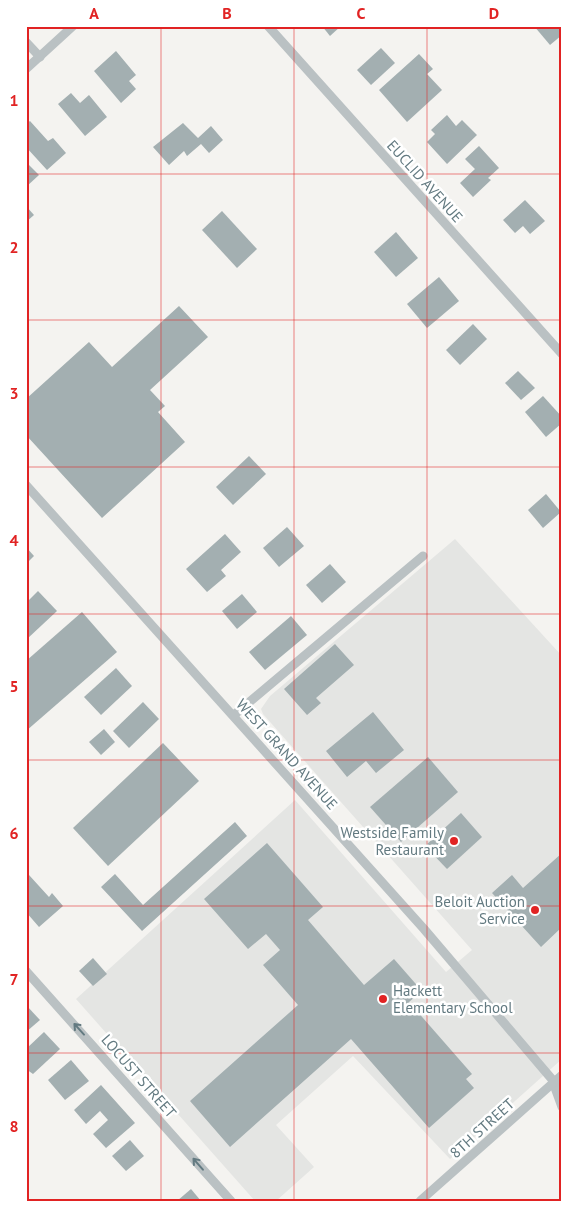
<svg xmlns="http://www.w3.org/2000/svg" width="588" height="1227" font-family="'PT Sans',sans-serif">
<rect width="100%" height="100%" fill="#f4f3f0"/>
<polygon fill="#e4e5e3" points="455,539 562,656 562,1059 450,1159 353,1056 276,1125 314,1167 276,1201 255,1201 76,999 295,800 446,972 472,950 263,714 261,709 270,696"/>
<g fill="#a3afb1">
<polygon points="322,26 341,26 330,36"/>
<polygon points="534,26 562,26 562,35 550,45"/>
<polygon points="381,48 395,63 371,85 357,70"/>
<polygon points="116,51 136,75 129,81 136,89 121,103 94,71"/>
<polygon points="419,54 433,69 427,74 442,90 407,122 379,90"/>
<polygon points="71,93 80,103 89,95 107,117 85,136 58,104"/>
<polygon points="447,115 456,126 462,120 477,135 447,164 427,142 435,134 431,130"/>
<polygon points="30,121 48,141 53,138 66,153 47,170 26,147 26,124"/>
<polygon points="183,123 198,138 211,126 223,140 209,153 201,144 187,156 184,151 169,165 153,147"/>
<polygon points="479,146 499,168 488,178 491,180 473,197 460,183 475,169 465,159"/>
<polygon points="26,162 39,175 26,187"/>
<polygon points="525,200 545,221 530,234 523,226 515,233 503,220"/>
<polygon points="26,206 34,215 26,222"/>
<polygon points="222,211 257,249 237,268 202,230"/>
<polygon points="396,232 418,258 396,277 374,252"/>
<polygon points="439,277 459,301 427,328 407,304"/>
<polygon points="179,306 208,337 150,390 165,406 158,412 185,442 102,518 26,435 26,399 89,342 112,367"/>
<polygon points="473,324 487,339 460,365 446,350"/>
<polygon points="518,371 535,388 521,400 505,383"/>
<polygon points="543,396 562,417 562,423 546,437 525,412"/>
<polygon points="249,456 266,474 233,505 216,487"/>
<polygon points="546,494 561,512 543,528 528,510"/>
<polygon points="287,527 304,546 279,567 263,548"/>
<polygon points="225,534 241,552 221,570 226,576 207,592 186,569"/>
<polygon points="26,547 34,556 26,564"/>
<polygon points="330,564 346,582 322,603 306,585"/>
<polygon points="38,591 57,611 27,639 26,603"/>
<polygon points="242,594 257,612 237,629 222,611"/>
<polygon points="82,612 117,652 26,731 26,661"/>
<polygon points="291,616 307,635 265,670 249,652"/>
<polygon points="335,644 354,665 316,698 321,703 307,715 284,689"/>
<polygon points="116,668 132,686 101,715 84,697"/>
<polygon points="143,702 159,719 129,748 113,731"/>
<polygon points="373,712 404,750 376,773 366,761 347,777 326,751"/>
<polygon points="104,729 115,742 101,755 89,742"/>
<polygon points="163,743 199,781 108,866 73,828"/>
<polygon points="428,757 458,792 401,842 370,807"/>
<polygon points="461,813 482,837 447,869 425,846"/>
<polygon points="235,822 247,836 142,931 101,887 115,874 143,905"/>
<polygon points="267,843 323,907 308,920 364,985 394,959 422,991 409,1002 472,1074 466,1079 474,1088 429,1128 351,1039 230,1147 190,1101 298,1005 263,965 280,950 266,934 248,949 204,899"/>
<polygon points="562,853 562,927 541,947 492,893 512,875 523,888"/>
<polygon points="29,875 49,897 52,893 63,906 39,927 26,912 26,877"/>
<polygon points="93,958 107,974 93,986 79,971"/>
<polygon points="26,1005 40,1020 26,1032"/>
<polygon points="44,1032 60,1049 33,1074 26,1069 26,1049"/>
<polygon points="71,1060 89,1081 65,1100 48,1080"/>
<polygon points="101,1085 135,1123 106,1148 93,1134 108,1120 100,1111 86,1124 74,1110"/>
<polygon points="130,1140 144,1156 126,1171 112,1156"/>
<polygon points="191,1189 201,1201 177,1201"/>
</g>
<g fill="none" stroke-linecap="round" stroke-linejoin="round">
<g stroke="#bac1c3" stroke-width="9">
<polyline points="268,26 562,354"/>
<polyline points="26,42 40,57"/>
<polyline points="26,69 73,26"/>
<polyline points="26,485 424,929 562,1091"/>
<polyline points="234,715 423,556"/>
<polyline points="26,971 231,1201"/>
<polyline points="554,1085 562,1107"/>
<polyline points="420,1201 562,1075"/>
</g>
</g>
<defs><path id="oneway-shaft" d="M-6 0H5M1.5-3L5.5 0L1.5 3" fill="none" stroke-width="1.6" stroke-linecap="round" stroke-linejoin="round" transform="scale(1.25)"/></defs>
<g stroke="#637a81">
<use href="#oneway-shaft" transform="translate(79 1029) rotate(-132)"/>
<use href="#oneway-shaft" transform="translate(198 1164) rotate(-131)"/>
</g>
<path fill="none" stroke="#e12323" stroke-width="1" stroke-opacity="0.55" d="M 161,26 L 161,1201M 294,26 L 294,1201M 427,26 L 427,1201M 26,174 L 562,174M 26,320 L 562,320M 26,467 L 562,467M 26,614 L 562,614M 26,760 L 562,760M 26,906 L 562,906M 26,1053 L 562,1053"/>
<g fill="#e12323" stroke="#fff" stroke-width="2">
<circle cx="454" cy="841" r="5"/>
<circle cx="535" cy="910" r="5"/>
<circle cx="383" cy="999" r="5"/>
</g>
<g text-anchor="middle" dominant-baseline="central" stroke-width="5" stroke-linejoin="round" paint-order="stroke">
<g font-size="15" fill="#637a81" stroke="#fff">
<text transform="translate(425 181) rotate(48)">EUCLID AVENUE</text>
<text transform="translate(287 754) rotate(48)">WEST GRAND AVENUE</text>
<text transform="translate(139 1076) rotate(49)">LOCUST STREET</text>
<text transform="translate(482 1128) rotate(-42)">8TH STREET</text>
</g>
<g font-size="15" fill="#637a81" stroke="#fff" text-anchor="end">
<text x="444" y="832">Westside Family<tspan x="444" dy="17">Restaurant</tspan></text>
<text x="525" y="901">Beloit Auction<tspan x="525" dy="17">Service</tspan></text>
<text x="393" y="990" text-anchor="start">Hackett<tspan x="393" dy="17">Elementary School</tspan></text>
</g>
</g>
<rect width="588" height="1227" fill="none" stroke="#ffffff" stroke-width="55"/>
<rect x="28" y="28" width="532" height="1172" fill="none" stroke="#e12323" stroke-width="2"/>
<g font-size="16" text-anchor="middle" font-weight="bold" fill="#e12323">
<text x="94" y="19">A</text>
<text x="227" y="19">B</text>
<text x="361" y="19">C</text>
<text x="494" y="19">D</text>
<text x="14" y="106">1</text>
<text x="14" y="253">2</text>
<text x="14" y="399">3</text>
<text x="14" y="546">4</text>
<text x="14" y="692">5</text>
<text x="14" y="839">6</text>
<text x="14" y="985">7</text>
<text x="14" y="1132">8</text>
</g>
</svg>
